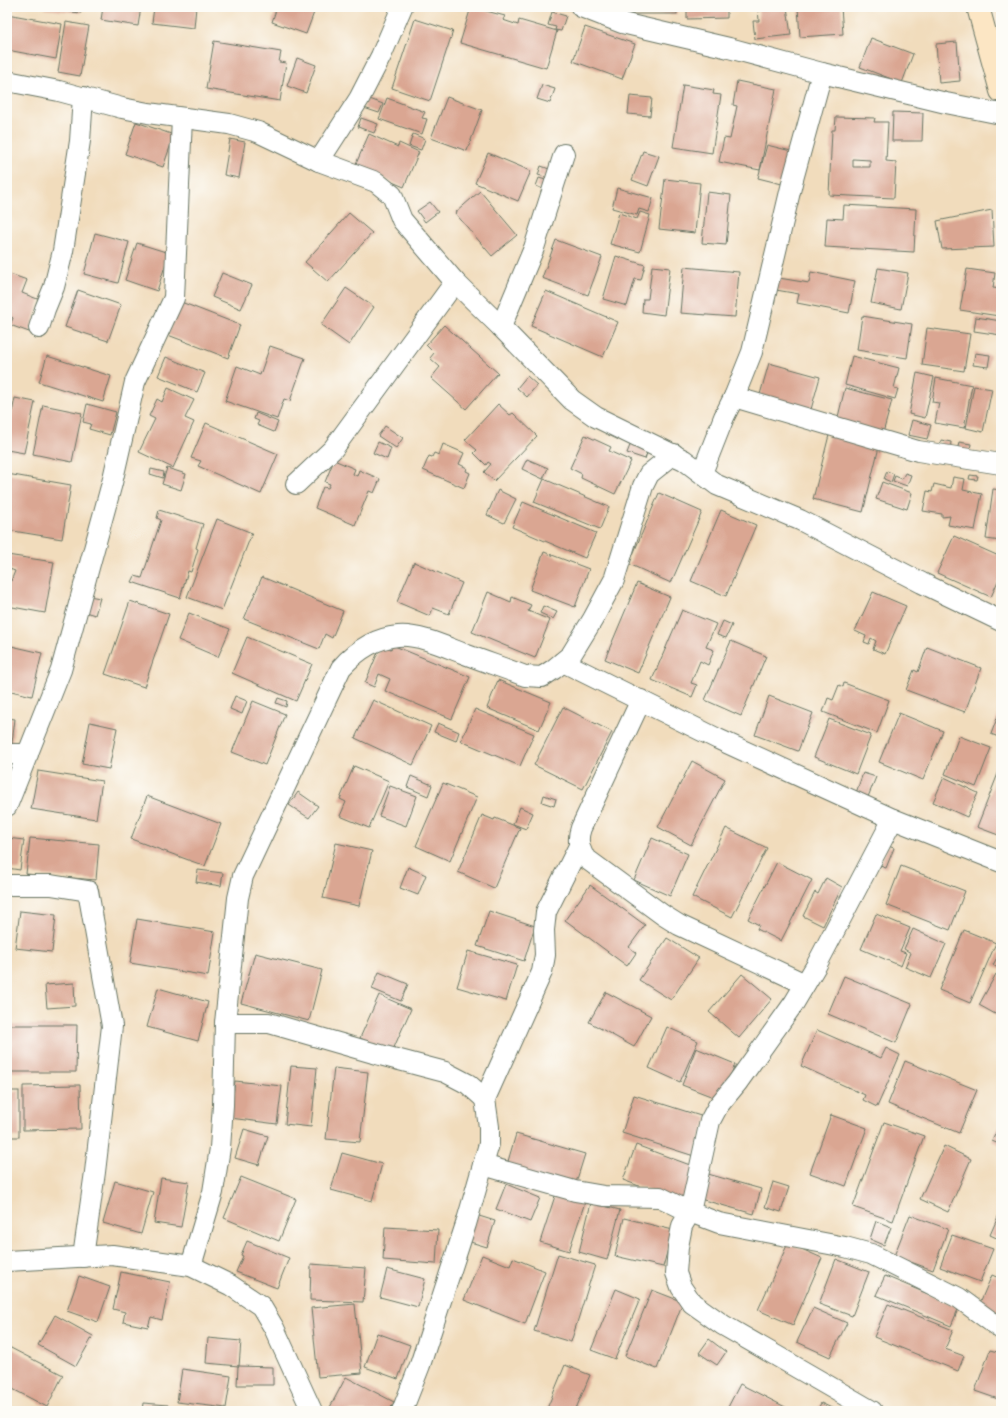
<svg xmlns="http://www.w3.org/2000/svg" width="1008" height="1418" font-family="Sriracha,sans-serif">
<rect width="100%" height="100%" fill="#fdfcf7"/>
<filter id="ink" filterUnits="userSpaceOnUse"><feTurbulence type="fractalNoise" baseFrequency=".025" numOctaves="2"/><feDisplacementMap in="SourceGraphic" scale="8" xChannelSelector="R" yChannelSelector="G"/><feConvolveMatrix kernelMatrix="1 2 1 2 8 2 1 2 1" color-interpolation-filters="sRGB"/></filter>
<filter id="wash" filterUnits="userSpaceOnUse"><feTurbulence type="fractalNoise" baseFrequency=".012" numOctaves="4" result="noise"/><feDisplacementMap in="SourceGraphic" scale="16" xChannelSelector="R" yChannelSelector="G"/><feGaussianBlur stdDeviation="0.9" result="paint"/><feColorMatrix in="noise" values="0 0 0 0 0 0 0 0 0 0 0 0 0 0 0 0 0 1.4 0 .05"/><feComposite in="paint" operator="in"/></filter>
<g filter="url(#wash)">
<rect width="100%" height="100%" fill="#f1dcbc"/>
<g id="blocks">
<g fill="#daa692" fill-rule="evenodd">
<polygon points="45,7 81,7 81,13 45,9"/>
<polygon points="103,7 141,7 138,26 101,20"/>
<polygon points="154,7 196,7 194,28 152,23"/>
<polygon points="277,7 316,7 306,34 272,22"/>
<polygon points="471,7 505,16 503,20 518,25 519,20 557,31 546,68 460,43"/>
<rect x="627" y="7" width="50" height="7"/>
<polygon points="690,7 727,7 727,18 687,19 687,8"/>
<polygon points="752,7 787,7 791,35 755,39 753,21 759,21 758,8 752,9"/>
<polygon points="798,7 841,7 843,34 800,37"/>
<polygon points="552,12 566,16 561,31 555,30 556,27 548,25"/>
<polygon points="7,14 62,24 56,59 7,50"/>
<polygon points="415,19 453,31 430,101 392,88"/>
<polygon points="66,22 89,26 80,76 58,72"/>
<polygon points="585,27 635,44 622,79 573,61"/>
<polygon points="871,38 913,54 902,83 860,67"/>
<polygon points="214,41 281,52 279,62 286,63 280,101 206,89"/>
<polygon points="957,42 960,81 939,83 936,44"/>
<polygon points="297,58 316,65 306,93 287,86"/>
<polygon points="737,81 776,89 760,170 719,162 724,138 730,139 737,106 733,105"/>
<polygon points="542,85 555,89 550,103 537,99"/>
<polygon points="683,85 714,90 713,94 721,95 712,153 673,147"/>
<polygon points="630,96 652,98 650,116 628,114"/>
<polygon points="447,97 482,110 467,151 431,138"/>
<polygon points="367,98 383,104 379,113 364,108"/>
<polygon points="387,98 425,112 422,118 427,119 422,134 379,119"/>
<polygon points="893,112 923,113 922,141 892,141"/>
<path d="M 836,117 L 875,118 L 874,122 L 888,122 L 886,161 L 896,162 L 894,198 L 829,195 L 832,130 L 835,130 ZM 853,159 L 870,160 L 870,167 L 853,167 Z"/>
<polygon points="361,118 378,124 374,133 358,127"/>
<polygon points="136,122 174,135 163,167 125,154"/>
<polygon points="369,134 398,147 399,143 419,152 404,187 355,166"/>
<polygon points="413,134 425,139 421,150 409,146"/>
<polygon points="230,139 245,142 239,178 224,175"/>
<polygon points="767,145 799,153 790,186 758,178"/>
<polygon points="643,151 659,156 648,186 632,180"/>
<polygon points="488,153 531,171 518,201 475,183"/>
<polygon points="541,166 552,170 549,178 538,175"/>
<polygon points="539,178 549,181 545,190 536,186"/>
<polygon points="665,179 700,183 695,233 659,229"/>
<polygon points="617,188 653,198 649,212 639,209 637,215 612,208"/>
<polygon points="480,191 517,235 492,256 455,213"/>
<polygon points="707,192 731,195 726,245 702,243"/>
<polygon points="430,202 438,212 425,222 417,211"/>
<polygon points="844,205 916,209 914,252 825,247 827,218 843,219"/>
<polygon points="992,210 994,247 942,249 937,221"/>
<polygon points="640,212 650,215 640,252 610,244 619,213 637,219"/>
<polygon points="349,213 372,233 328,282 305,262"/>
<polygon points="95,233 129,242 118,283 84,274"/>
<polygon points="556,240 602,257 588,295 542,278"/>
<polygon points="137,243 169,253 157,291 125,280"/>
<polygon points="616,256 645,265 641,280 635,279 627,306 603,299"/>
<polygon points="652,266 670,268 664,315 642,312 643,299 648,299"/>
<polygon points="684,267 739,272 735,317 680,313"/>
<polygon points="878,268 908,273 901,309 871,303"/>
<polygon points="967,269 995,273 993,288 1001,289 1001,304 999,316 960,310"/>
<polygon points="811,272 855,281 849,313 797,303 799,294 776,290 779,278 809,283"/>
<polygon points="7,273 27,280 22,293 40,300 29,332 10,325 13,318 10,316 7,324"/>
<polygon points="222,273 252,285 241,309 212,297"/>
<polygon points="346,288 374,307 349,345 321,325"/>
<polygon points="78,290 121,305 108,341 65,327"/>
<polygon points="546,291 618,322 603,357 531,326"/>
<polygon points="181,302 240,325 228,358 168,335"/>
<polygon points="862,316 912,324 907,358 857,350"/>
<polygon points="976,317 1001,321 1001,335 974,331"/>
<polygon points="444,325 498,373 466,409 431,378 440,367 430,358 434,353 426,345"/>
<polygon points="927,328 970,334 964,371 922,365"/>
<polygon points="270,346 305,358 290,401 284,399 277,419 225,401 237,366 260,375"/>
<polygon points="975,353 990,355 988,367 973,365"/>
<polygon points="47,356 111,376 103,402 39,382"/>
<polygon points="852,356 899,368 894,388 898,389 895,399 845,385"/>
<polygon points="166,357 205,373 197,392 158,376"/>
<polygon points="769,363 820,377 810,413 759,398"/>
<polygon points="917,373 934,377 925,418 909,414"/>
<polygon points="527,376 537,385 527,397 517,388"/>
<polygon points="936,378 972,385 964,428 935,423 939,403 932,402"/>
<polygon points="974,386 992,389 983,432 966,428"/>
<polygon points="168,388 194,400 185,418 194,422 173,468 139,452 155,419 149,416 157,399 162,402"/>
<polygon points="845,388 892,400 883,433 837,421"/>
<polygon points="15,398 35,402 24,453 7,450 7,437"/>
<polygon points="87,404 116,412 110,435 89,429 91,424 83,422"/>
<polygon points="498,404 510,415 513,413 537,436 494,481 484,472 491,464 488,462 486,465 474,453 477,450 465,440"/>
<polygon points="43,405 82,413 72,462 33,454"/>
<polygon points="256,413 278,422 274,432 257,425 259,421 254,419"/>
<polygon points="912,420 931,425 927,439 908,435"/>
<polygon points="206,423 278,454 261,494 198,466 201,461 191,458"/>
<polygon points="385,426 403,438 396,448 378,436"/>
<polygon points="585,435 611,447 609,451 631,461 615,494 581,478 582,474 570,468"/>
<polygon points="829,435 879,447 863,512 813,499"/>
<polygon points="941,440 951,442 950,450 940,448"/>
<polygon points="378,442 391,448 387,459 373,453"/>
<polygon points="959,442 971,444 969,454 957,452"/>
<polygon points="631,443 648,450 645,459 627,453"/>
<polygon points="443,444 464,453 459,464 467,468 466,471 470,473 464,488 423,470 429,456 432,457 434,453 439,455"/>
<polygon points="527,459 548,468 543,479 522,469"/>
<polygon points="334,460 355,469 353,474 357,476 359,470 380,479 374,493 369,491 355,525 315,508 323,487 328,488 330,484 325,482"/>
<polygon points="167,468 186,474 181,490 162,484"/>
<polygon points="151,469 164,472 163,478 150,474"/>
<polygon points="887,471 894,474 891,482 884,479"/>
<polygon points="905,473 911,475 907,486 893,481 895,476 902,479"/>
<polygon points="7,474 71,485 62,539 7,530"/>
<polygon points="970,475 978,476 977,480 969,479"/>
<polygon points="953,477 965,479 963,490 982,494 975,530 948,525 950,516 942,517 942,514 923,511 927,491 932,492 934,484 951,488"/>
<polygon points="544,479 609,507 600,529 534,502"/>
<polygon points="882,482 912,493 907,509 876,499"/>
<polygon points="993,489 1001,490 1001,541 986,539"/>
<polygon points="498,490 516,499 504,523 487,515"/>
<polygon points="659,493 702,512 671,583 629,564"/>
<polygon points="523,502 596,533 585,558 512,527"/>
<polygon points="159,510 203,524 196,548 198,549 191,572 188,571 180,598 132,582 135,576 142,578 161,520 157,518"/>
<polygon points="721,510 756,525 726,596 691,581"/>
<polygon points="217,519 252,533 222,610 187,597"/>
<polygon points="954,536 1001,557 1001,574 991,597 937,573"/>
<polygon points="544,552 589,569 575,607 530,590"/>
<polygon points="7,555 54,562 45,613 7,606 7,579 11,581 15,571 7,568"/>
<polygon points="414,562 462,583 449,614 433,608 430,616 397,602"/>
<polygon points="262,577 343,611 332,638 325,634 319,649 244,619"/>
<polygon points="637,583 670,597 638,673 605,659"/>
<polygon points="488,592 511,602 512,597 531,605 528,611 550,620 535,658 472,632"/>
<polygon points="873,592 906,606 885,654 873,649 876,641 871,638 869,644 864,642 866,636 855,631"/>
<polygon points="89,596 100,598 95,615 85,612"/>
<polygon points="130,601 169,614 144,687 105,674"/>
<polygon points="543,606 557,612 553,619 540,613"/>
<polygon points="682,610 716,624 706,647 714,650 708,665 700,661 691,683 697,685 692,697 652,680"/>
<polygon points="189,613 230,629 218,657 178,640"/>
<polygon points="723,621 732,625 726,638 717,635"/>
<polygon points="247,637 312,664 296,701 232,673"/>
<polygon points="731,641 766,656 741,716 705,700"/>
<polygon points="7,645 42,653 32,696 7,690"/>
<polygon points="381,645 391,649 392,645 470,677 452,719 385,691 390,679 379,674 374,687 365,683"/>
<polygon points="927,647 981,668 965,712 906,690 914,670 918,672"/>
<polygon points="498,680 551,702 539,730 487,708"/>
<polygon points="844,683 889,700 877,733 823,712 828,698 833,700 839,685 843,687"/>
<polygon points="235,696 247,701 242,714 230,709"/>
<polygon points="769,696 813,713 798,751 755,735"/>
<polygon points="278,698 287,701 286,707 276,703"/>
<polygon points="373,700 431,726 413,765 355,738"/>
<polygon points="253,701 285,714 265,765 232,752"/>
<polygon points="563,707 612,732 583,789 534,765"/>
<polygon points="1001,708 1001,738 991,734"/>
<polygon points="475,709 534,734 520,766 461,741"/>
<polygon points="899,713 943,731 923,780 879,762"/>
<polygon points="7,718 15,719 11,751 7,751"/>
<polygon points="829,719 871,735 856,774 814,757"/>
<polygon points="90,722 117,728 109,769 82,764"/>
<polygon points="438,723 459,732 456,741 434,732"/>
<polygon points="959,736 991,748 976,787 945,774"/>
<polygon points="692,761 725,779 691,845 658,827"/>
<polygon points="354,766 389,781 369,828 340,816 346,802 340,799"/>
<polygon points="1001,766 1001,836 977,827"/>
<polygon points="38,771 102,781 96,819 31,809"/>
<polygon points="863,773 876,777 868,797 856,793"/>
<polygon points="411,776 432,785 428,796 407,787"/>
<polygon points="944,777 978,793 967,817 933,802"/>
<polygon points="443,783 477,797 450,861 416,846"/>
<polygon points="390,786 417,796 406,826 379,816"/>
<polygon points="298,792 318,806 309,818 289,805"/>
<polygon points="544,795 556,799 554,806 542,802"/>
<polygon points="147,796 221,824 205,866 131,839"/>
<polygon points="520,807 533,813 526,829 513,824"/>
<polygon points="482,815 494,820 495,818 520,828 494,888 458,872"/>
<polygon points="726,828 767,848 732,917 692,897"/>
<polygon points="7,838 24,840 20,870 7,868"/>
<polygon points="30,838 99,844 96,880 26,874"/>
<polygon points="652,838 688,854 670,896 634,880"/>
<polygon points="336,843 372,851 359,906 323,898"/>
<polygon points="888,846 894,848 886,868 880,866"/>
<polygon points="777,862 812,880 781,941 757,929 759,925 748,919"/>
<polygon points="901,866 965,891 950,930 886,905"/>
<polygon points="408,867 426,875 418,895 400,888"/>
<polygon points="198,870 223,873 221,886 196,882"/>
<polygon points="826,878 842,887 823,926 803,916 815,892 818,894"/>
<polygon points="590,885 645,925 629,947 636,953 627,966 565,920"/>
<polygon points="20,911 56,915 52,952 15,948"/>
<polygon points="489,911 535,926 524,961 477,946"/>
<polygon points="876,914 910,928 900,951 906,953 901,966 861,949"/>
<polygon points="137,919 215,932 208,976 130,963"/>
<polygon points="913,929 946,944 931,978 905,967 911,953 904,949"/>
<polygon points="964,930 996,943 970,1003 939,990"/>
<polygon points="667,938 699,958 671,1000 639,980"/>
<polygon points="468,951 517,965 506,1001 457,987"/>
<polygon points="1000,952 1001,952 1001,970 993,965"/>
<polygon points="255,953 322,970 309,1021 241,1003"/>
<polygon points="379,972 408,984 401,1001 372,989"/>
<polygon points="742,974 772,999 739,1038 709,1012"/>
<polygon points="996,974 1001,977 1001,1007 997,1015 979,1005"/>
<polygon points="844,976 912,1004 896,1043 828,1014"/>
<polygon points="74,983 75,1006 47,1008 45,985"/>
<polygon points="158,988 208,1002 198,1041 147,1027"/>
<polygon points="606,992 651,1016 634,1047 589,1022"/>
<polygon points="379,995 411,1009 392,1052 360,1038"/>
<polygon points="7,1025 77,1025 76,1072 7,1072"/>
<polygon points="667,1027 698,1041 680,1082 649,1068"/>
<polygon points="817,1030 881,1058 886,1048 900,1055 877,1107 863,1100 865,1095 801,1066"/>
<polygon points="696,1048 735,1064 721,1100 682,1085"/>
<polygon points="905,1061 977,1090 959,1133 888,1104"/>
<polygon points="291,1066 317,1068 311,1127 285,1124"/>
<polygon points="334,1068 368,1072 360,1142 326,1139"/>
<polygon points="235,1081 282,1086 277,1124 230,1118"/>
<polygon points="80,1085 81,1129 23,1130 23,1086"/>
<rect x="7" y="1091" width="12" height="46"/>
<polygon points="634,1095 707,1118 694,1156 622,1133"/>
<polygon points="831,1115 867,1128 846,1186 810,1173"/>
<polygon points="884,1122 924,1136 893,1221 853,1207"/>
<polygon points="1001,1122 1001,1145 992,1141"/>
<polygon points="244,1129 268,1136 259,1165 235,1158"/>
<polygon points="516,1134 585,1154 574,1189 506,1168"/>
<polygon points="636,1145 698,1168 685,1203 623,1180"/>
<polygon points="944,1146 971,1159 948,1212 920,1199"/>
<polygon points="342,1153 382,1164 372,1201 331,1190"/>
<polygon points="708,1174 761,1189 754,1214 700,1199"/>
<polygon points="241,1177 296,1199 279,1241 224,1218"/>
<polygon points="161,1178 189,1182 181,1227 154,1223"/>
<polygon points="115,1181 153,1192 141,1234 103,1223"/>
<polygon points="773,1182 789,1187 781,1212 765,1207"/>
<polygon points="506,1184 540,1198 530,1222 496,1209"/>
<polygon points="556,1193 585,1202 569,1251 540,1242"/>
<polygon points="591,1203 620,1210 607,1260 579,1252"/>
<polygon points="1001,1210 1001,1240 990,1235"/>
<polygon points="476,1215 495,1221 487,1247 467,1241"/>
<polygon points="910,1215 948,1229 933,1270 894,1256"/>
<polygon points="624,1218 673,1230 663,1267 615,1256"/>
<polygon points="876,1221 891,1227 884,1245 870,1239"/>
<polygon points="385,1227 438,1230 436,1264 383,1260"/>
<polygon points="952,1235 993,1249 980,1282 940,1267"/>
<polygon points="247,1241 289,1258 277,1288 236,1272 243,1256 241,1255"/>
<polygon points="788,1243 822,1258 793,1325 758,1310"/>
<polygon points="558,1254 595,1265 571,1342 534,1331"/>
<polygon points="482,1255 510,1266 513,1258 545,1271 525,1324 464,1300"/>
<polygon points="836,1259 869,1272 852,1316 819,1304"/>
<polygon points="311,1264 366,1268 363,1302 310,1300"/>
<polygon points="387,1269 425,1279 418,1307 380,1297"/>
<polygon points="121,1272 170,1282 162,1320 151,1317 148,1327 123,1322 125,1312 113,1309"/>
<polygon points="992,1275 1001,1279 1001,1314 979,1305"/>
<polygon points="79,1276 110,1287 98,1322 67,1311"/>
<polygon points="885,1276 959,1307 951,1326 876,1295"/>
<polygon points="616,1289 640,1299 615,1359 591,1350"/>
<polygon points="652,1290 683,1302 657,1369 625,1356"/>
<polygon points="355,1304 362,1373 318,1377 311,1308"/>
<polygon points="888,1304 953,1330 945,1349 964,1356 958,1371 874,1337"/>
<polygon points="813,1308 847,1323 830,1357 797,1342"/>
<polygon points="55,1315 93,1336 76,1366 38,1345"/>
<polygon points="377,1333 410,1345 398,1379 365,1367"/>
<polygon points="208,1338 241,1341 239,1366 206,1363"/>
<polygon points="709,1339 726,1352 717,1365 699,1353"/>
<polygon points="7,1346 63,1375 47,1407 7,1386"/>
<polygon points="990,1350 1001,1353 1001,1400 975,1391"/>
<polygon points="565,1365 590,1375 575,1411 546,1411"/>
<polygon points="238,1366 273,1367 273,1385 237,1385"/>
<polygon points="182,1369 231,1376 226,1408 177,1402"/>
<polygon points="346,1377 394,1402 389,1411 328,1411"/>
<polygon points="740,1384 793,1411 726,1411"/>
<polygon points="143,1403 168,1405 168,1411 142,1411"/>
<polygon points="821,1403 838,1411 817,1411"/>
</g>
</g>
</g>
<g filter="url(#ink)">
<use href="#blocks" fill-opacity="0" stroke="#687564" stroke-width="1"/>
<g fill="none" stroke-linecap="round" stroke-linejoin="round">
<defs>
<g id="street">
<polyline points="581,7 622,23 729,48 822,73 946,103 1001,114"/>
<polyline points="7,81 59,91 122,108 148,113 229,124 258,132 319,161 376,182 392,195 402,220 455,282 501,327 572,400 596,417 684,460 717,485 800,520 922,583 1001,621"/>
<polyline points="319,161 359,99 381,56 402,7"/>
<polyline points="501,327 534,248 564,154"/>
<polyline points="39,328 45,309 54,287 63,251 80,141 83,97"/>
<polyline points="734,397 918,451 1001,464"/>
<polyline points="702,473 724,417 734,397 752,352 793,179 822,73"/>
<polyline points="296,484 333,449 455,282"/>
<polyline points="563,662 718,739 893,819 1001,862"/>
<path d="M 641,700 L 581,828 C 577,839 579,847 584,857 L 663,915 L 679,925 L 805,984"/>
<polyline points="7,754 28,754"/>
<polyline points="7,806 61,670 112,483 135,382 174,298 182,118"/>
<polyline points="893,819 816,966 794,1003 737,1083 718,1106 710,1121 690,1212 719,1223 845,1247 871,1254 959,1298 1001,1329"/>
<polyline points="7,885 51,885 88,891 112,1026 95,1172 83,1257"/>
<polyline points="225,1023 269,1023 373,1053 445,1072 468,1084 485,1099"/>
<polyline points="483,1165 575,1191 604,1196 660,1197 690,1212 682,1226 678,1247 676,1273 681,1287 692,1303 723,1325 872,1411"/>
<polyline points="7,1261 112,1255 191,1266 230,1285 261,1306 274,1328 312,1411"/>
<path d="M 191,1266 L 213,1192 L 220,1148 L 223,1105 L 225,1023 L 238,898 L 243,876 L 341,668 C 356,651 374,638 398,636 C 417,634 444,646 462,653 C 483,661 504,668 525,676 L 542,677 L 554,669 L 571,655 L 593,619 L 614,580 L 643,486 L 649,474 L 674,454"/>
<polyline points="402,1411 420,1365 466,1224 489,1144 489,1127 485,1099 542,972 545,955 544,930 546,912 579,846"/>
</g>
<polyline id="secondary" points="978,7 1001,91"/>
</defs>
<use href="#street" stroke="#687564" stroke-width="22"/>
<use href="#secondary" stroke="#687564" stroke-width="24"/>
<use href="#street" stroke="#fff" stroke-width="20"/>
<use href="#secondary" stroke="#fce6c4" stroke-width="22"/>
</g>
</g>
<rect width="1008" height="1418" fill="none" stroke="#fdfcf7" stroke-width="24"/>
</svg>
